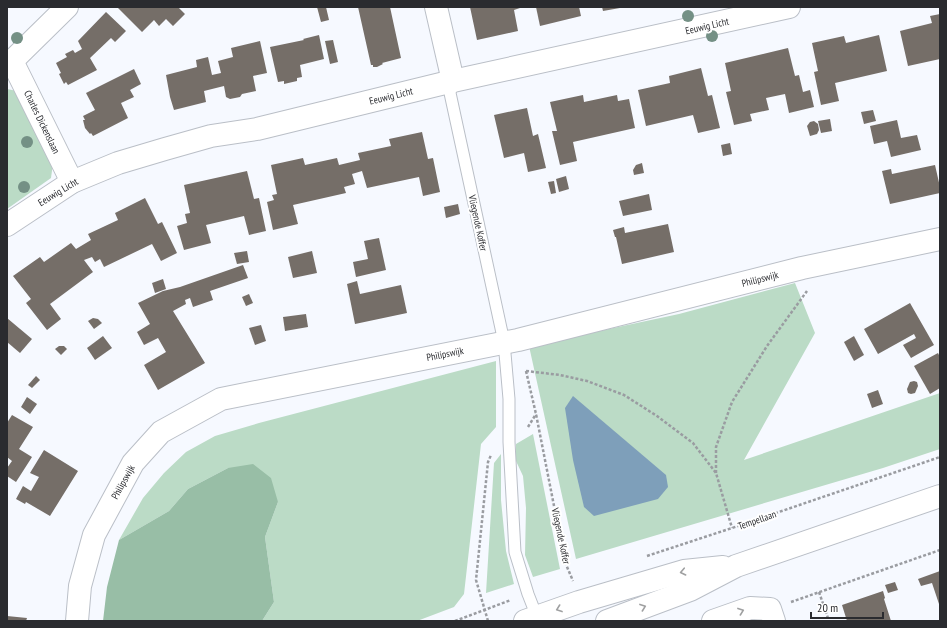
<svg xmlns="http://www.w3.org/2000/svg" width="947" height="628" font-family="'PT Sans Narrow',sans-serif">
<rect width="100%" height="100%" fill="#f6f9ff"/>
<g fill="#bbdbc6">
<polygon points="7,89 17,91 53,163 51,178 7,209"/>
<polygon points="795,283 815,333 744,460 940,393 940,449 883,468 576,559 529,346 679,314"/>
<polygon points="496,361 496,427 481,444 464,594 454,607 417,621 262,621 274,602 265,537 278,502 228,468 188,489 169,511 119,540 143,498 164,473 186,452 215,436 259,423"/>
<polygon points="533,434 560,569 533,577 525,555 526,508 523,476 516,461 516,444"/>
<polygon points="501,454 501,500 506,551 514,584 486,593 494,463"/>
</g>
<polygon fill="#98bea6" points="253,464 271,478 278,502 265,537 274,602 262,621 103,621 107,587 119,540 169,511 188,489 228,468"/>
<polygon fill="#7e9fba" points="573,396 666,475 668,487 658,499 594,516 584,507 573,460 565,408"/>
<g fill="#756e68">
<polygon points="117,7 178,7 185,14 173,26 166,19 159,26 154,20 142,32"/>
<polygon points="317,7 326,7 329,20 321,22"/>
<polygon points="358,7 390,7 401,58 382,63 383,64 377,67 373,67 373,65 371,65"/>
<polygon points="470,7 523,7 514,10 518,31 477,40"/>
<polygon points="536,7 579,7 581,16 540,26"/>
<polygon points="602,7 620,7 620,8 603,11"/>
<polygon points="106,12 126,31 115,42 111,38 90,58 97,70 68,85 66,82 64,84 59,74 61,73 56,63 67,57 65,54 73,50 75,53 82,49 78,41"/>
<polygon points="940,14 940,59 908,66 900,31 932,23 930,16"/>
<polygon points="319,35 324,59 300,65 302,77 297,78 297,81 284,84 284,81 278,82 270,47 304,40 303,39"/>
<polygon points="879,35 887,71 835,83 839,101 821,105 814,72 818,71 812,43 844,36 846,43"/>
<polygon points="333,40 338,62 330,64 325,41"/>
<polygon points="260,41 267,73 253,76 256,91 242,94 240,97 230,99 226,97 224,86 204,91 206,102 174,110 170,97 166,75 197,67 196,60 208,57 212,75 221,73 218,61 233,57 231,48"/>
<polygon points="788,48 795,76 799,75 803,92 810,90 814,107 789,113 785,94 766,98 769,110 750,114 752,121 734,125 726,92 731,91 725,63"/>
<polygon points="701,68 708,96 712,95 720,128 698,133 693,115 646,126 638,90 670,83 669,76"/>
<polygon points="134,69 141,84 130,90 134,97 121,103 128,118 93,136 91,133 90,134 85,128 83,120 85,120 83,116 95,110 86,93"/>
<polygon points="583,95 584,102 617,95 618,101 629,99 635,128 573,142 577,161 560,165 552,131 557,131 550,102"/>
<polygon points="527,108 533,136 538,134 546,168 528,172 524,153 504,158 494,115"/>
<polygon points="873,110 876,121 864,124 861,112"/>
<polygon points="830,119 832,131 821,133 818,121"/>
<polygon points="897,120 901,138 917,135 921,150 891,157 887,141 874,144 870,126"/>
<polygon points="814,121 818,124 819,130 817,134 810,136 807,126 810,122"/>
<polygon points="422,132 428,159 433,158 440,192 423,196 419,177 367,188 362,171 352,174 355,184 344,187 346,193 293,205 298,224 273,230 267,202 274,200 272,195 277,194 271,165 303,158 305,165 337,158 339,165 360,160 358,153 391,146 389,139"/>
<polygon points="730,143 732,154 723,156 721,145"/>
<polygon points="642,163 644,173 634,175 633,170 636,165"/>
<polygon points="935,165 940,187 940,193 890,204 882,171 891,169 892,174"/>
<polygon points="247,171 254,199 259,198 266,231 249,235 244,216 206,225 211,243 184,250 177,226 187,223 185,214 190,213 184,185"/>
<polygon points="566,176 569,189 559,192 556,179"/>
<polygon points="554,181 556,193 551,194 548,182"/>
<polygon points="649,194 652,210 623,216 619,201"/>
<polygon points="145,198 158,224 162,222 177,253 161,261 152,244 104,267 100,259 95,262 92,257 84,260 93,272 50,304 61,319 47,330 26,303 31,299 13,276 40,257 44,262 71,243 76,249 91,240 88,234 118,220 115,213"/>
<polygon points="458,204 460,214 446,218 444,207"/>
<polygon points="668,224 674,252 622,264 616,237 615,237 613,230 624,227 625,233"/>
<polygon points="379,238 386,270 356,277 353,262 368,259 364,241"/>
<polygon points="247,251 249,262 237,264 234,253"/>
<polygon points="312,251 317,273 293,278 288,257"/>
<polygon points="243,265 248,278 210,291 213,300 193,307 190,298 185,300 186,304 173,311 205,363 158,390 144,365 166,352 158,338 144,345 137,332 150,324 138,303 163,291 180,287"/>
<polygon points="163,279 166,289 155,293 152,283"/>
<polygon points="357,281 360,294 401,285 407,313 355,324 347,284"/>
<polygon points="249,294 253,303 246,306 242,297"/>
<polygon points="910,303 934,345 911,358 903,345 916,338 914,334 878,354 864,329"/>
<polygon points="306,314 308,327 285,331 283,317"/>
<polygon points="7,318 32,339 20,353 7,342"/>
<polygon points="93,318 98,319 102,323 94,329 88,321"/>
<polygon points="261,325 266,341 255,345 249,328"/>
<polygon points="103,336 112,348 95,360 87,348"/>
<polygon points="854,336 864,355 854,361 844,342"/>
<polygon points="59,346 64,346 67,349 61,355 55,349"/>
<polygon points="938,353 940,357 940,388 930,394 914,366"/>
<polygon points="36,376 40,380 32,388 28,385"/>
<polygon points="914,381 917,382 918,386 915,393 911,394 908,393 907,389 910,382"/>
<polygon points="878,390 883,404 872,408 867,394"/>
<polygon points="27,397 37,404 30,414 21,407"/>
<polygon points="12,415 33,427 19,449 32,457 16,482 7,476 7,468 12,461 7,457 7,423"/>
<polygon points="44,450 78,471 50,516 26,502 25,504 16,499 23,486 31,491 39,477 30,473"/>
<polygon points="940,571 940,607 932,583 921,586 918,579"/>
<polygon points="895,582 898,590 888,593 885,585"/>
<polygon points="883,591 885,598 884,599 891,621 847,621 842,605"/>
<polygon points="7,616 27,618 26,621 7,621"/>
</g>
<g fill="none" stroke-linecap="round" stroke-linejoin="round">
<defs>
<polyline id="service" points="453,81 450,93 504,342 509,399 509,442 515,552 528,594 537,617"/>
<g id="minor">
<polyline points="436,7 453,81"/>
<polyline points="12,61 72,182"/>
<polyline points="7,66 67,7"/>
<polyline points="7,225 72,182 118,163 165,149 211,136 257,129 453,81 789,7"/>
<polyline points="77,621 80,586 94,535 133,463 161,432 221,399 518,340 802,268 940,239"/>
<polyline points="713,621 750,608 770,609 774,621"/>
</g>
<g id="secondary">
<polyline points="525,621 579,602 684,571 723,567"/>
<polyline points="607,621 690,590 736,566 940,496"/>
</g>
</defs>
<use href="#service" stroke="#babfc7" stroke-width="13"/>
<use href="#minor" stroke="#babfc7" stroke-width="24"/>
<use href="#secondary" stroke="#babfc7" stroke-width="24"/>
<g stroke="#9a9ca1" stroke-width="2.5" stroke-dasharray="3 2" stroke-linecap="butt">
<polyline points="526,371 536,414 565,562 573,581"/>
<polyline points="526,371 560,375 587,381 624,395 657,416 693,443 716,473 732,528"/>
<polyline points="528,427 536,414"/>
<polyline points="716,473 716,447 732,402 767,346 807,291"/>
<polyline points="647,556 732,528 940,457"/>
<polyline points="819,592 829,621"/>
<polyline points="791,602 940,550"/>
<polyline points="455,621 511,600"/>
<polyline points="488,621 476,580 488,462 491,455"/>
</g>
<use href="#service" stroke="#fff" stroke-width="11"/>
<use href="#minor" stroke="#fff" stroke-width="22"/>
<use href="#secondary" stroke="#fff" stroke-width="22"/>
</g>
<g fill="#749085">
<circle cx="688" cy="16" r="6"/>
<circle cx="712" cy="36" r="6"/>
<circle cx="17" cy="38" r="6"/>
<circle cx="27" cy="142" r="6"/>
<circle cx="24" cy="187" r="6"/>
</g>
<defs><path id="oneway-chevron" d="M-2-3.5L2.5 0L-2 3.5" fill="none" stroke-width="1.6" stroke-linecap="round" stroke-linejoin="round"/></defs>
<g stroke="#9fa0a1">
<use href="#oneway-chevron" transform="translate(683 572) rotate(168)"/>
<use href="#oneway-chevron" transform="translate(643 607) rotate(-20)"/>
<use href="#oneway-chevron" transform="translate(559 609) rotate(160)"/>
<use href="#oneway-chevron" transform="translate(741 611) rotate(-20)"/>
</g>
<g text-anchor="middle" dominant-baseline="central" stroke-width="4" stroke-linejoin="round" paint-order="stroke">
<g font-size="10" fill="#2a2b2f" stroke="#fff">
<text transform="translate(707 26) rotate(-13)">Eeuwig Licht</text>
<text transform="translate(391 96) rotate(-14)">Eeuwig Licht</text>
<text transform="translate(42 122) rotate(64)">Charles Dickenslaan</text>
<text transform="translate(58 192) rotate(-31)">Eeuwig Licht</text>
<text transform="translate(478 223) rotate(78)">Vliegende Koffer</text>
<text transform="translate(760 279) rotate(-14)">Philipswijk</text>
<text transform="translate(445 354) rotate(-11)">Philipswijk</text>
<text transform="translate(123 482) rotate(-61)">Philipswijk</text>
<text transform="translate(757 520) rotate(-19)">Tempellaan</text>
<text transform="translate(561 536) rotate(78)">Vliegende Koffer</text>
</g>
</g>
<rect width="947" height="628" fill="none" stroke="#2a2b2f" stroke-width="16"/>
<path d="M811 612v6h72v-6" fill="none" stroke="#2a2b2f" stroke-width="2"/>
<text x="817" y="612" font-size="12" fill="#2a2b2f" stroke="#ffffff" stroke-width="3" paint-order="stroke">20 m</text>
</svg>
